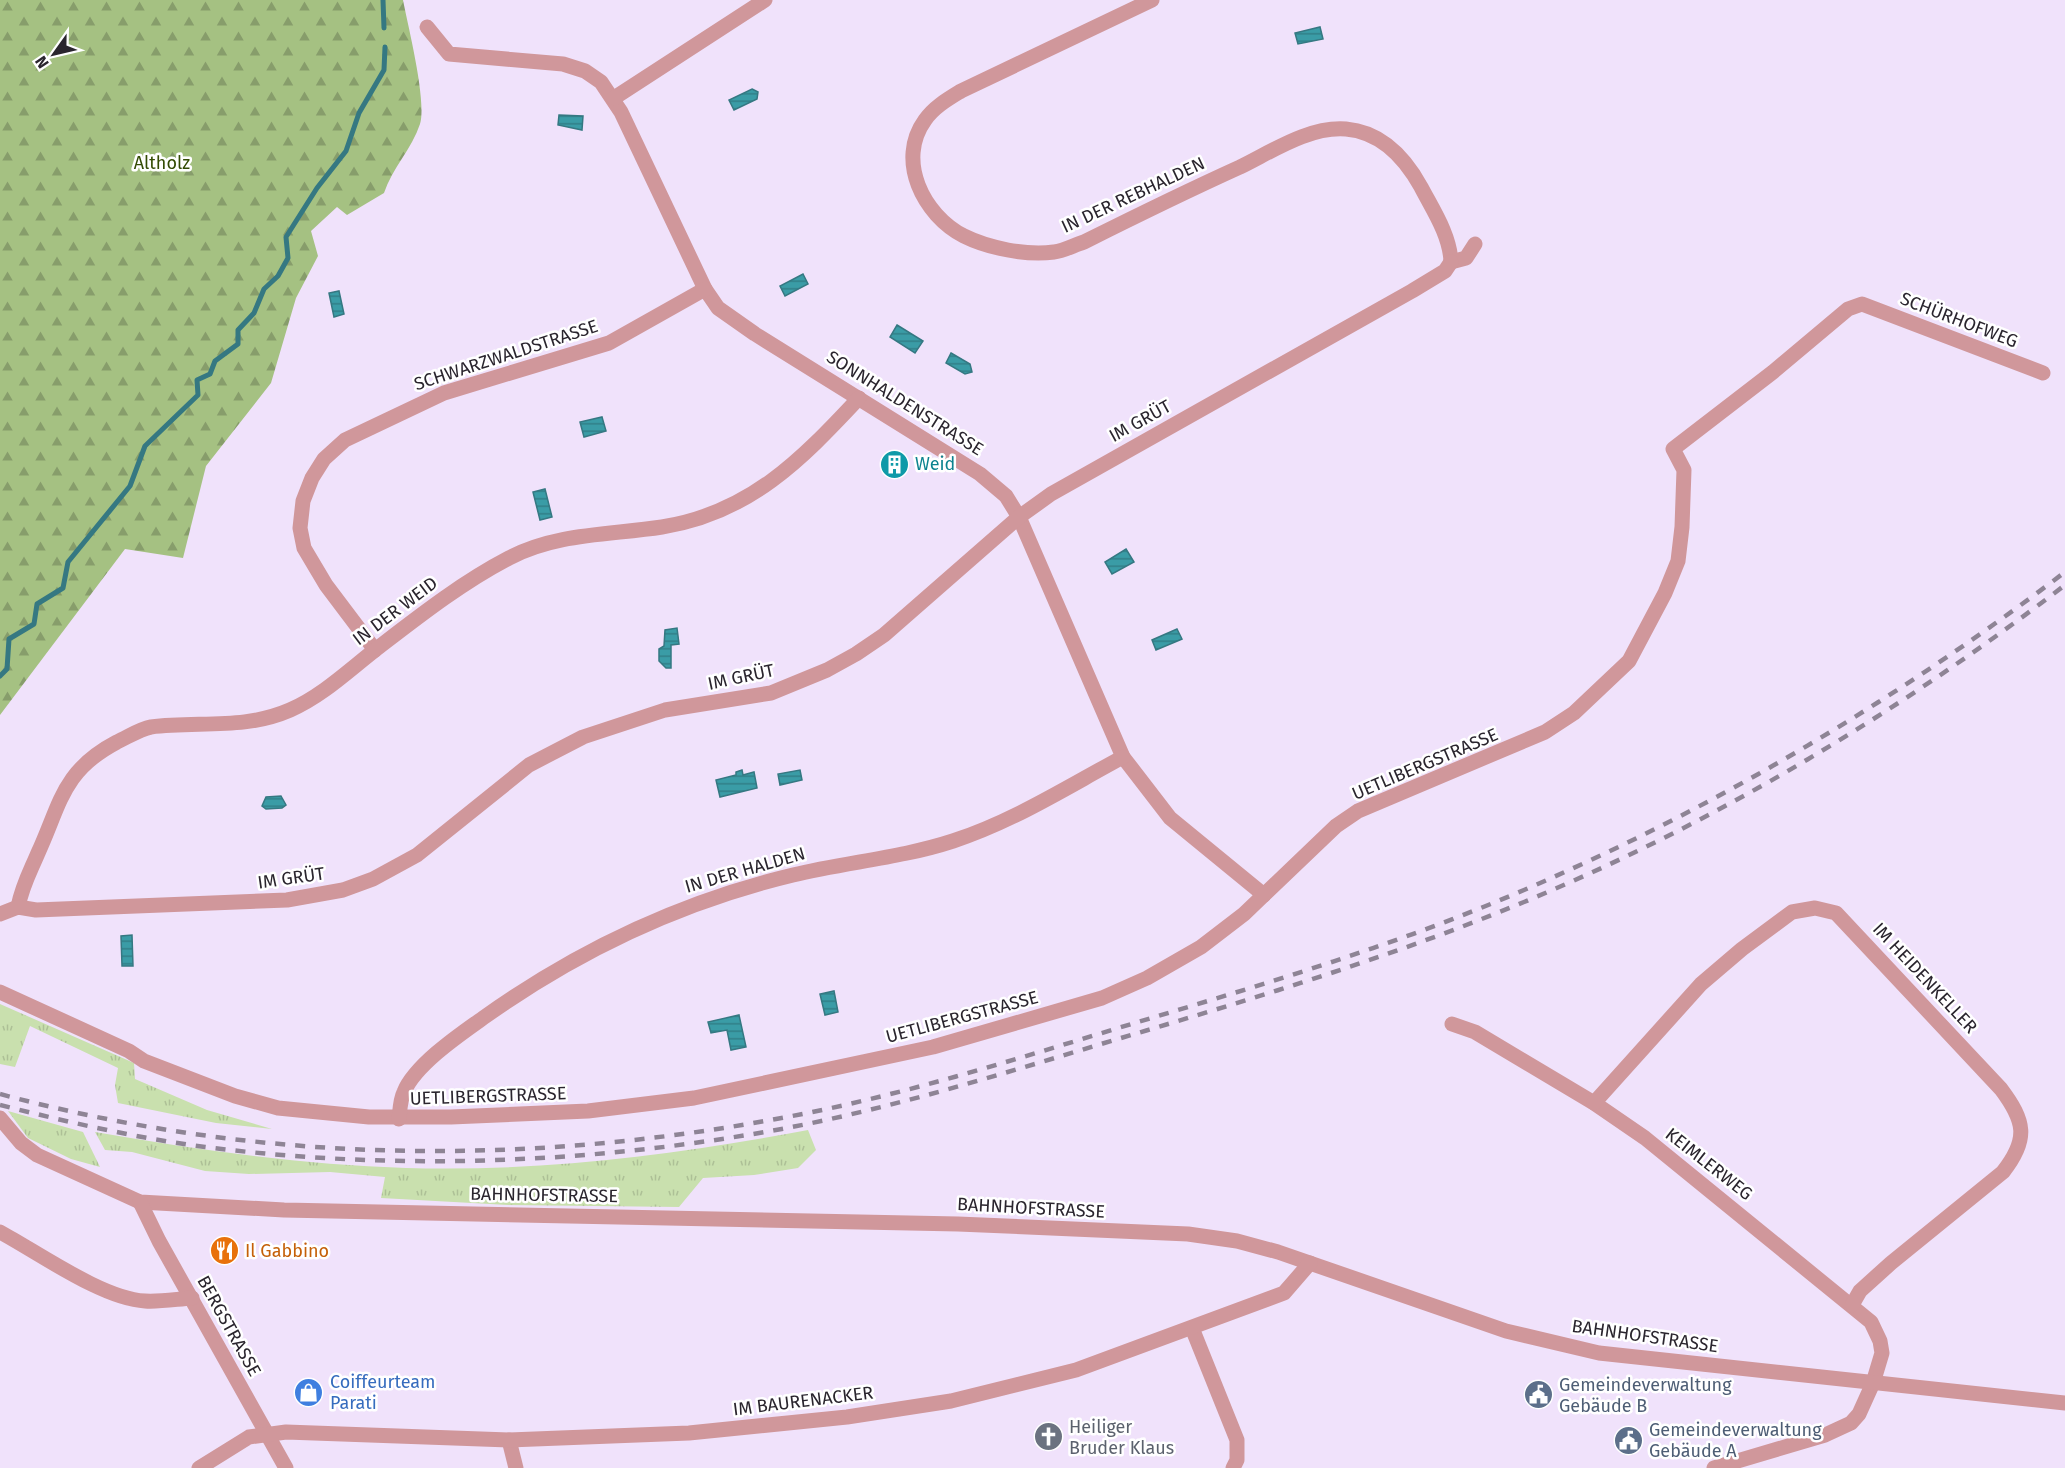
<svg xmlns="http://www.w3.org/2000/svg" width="2065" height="1468" font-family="'Fira Sans',sans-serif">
<defs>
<pattern id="grass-tufts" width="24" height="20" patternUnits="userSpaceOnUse" patternTransform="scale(1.5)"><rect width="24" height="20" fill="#c9e0ae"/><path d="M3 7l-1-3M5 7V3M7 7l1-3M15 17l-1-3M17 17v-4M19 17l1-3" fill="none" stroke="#adc096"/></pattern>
<pattern id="forest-firs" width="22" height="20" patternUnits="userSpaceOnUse" patternTransform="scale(1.5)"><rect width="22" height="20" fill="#a5c182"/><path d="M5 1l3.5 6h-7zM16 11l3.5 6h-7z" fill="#879d6b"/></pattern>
<pattern id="water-rules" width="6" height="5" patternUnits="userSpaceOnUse" patternTransform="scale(1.5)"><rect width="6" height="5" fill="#3a9ca6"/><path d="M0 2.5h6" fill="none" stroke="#317f88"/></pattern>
</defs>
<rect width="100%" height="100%" fill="#f0e2fb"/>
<g fill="url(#grass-tufts)">
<polygon points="0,1004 134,1063 135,1079 207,1110 272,1129 216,1123 118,1103 115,1085 118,1068 30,1026 15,1067 0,1064"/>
<polygon points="8,1111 83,1132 100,1167 71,1159 28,1138"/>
<path d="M 808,1130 L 816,1150 L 798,1168 L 754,1175 L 703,1178 L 679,1207 L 508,1205 L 381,1198 L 385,1177 L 330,1172 L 249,1174 L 205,1171 L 132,1152 L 105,1150 L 95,1132 C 198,1150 302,1165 406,1168 C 542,1172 675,1155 808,1130 Z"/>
</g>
<path fill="url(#forest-firs)" d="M 0,0 L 403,0 C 408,26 427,101 420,124 C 412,149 392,168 384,193 L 347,215 L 337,207 L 311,231 L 318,256 L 296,298 L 271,383 L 206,466 L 183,558 L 125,549 L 0,715 Z"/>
<g fill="url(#water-rules)" stroke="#357882" stroke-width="1.5">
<polygon points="1320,27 1323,39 1298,44 1295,33"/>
<polygon points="752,89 758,92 757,99 734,110 729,100"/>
<polygon points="559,115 583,116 582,130 558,125"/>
<polygon points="803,274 808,284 785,296 780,286"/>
<polygon points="339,291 344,314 334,317 329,293"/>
<polygon points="897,325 923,341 915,353 890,337"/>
<polygon points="951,353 970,364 972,372 965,374 946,363"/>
<polygon points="602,417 606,431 584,437 580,422"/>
<polygon points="545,489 552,517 540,520 533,492"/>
<polygon points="1126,549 1134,562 1112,574 1105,562"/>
<polygon points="677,628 679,644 671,645 671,668 666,668 659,661 659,649 664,646 665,630"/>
<polygon points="1177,629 1182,639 1156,650 1152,640"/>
<polygon points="742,770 743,775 754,772 757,788 720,797 716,780 736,775 736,772"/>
<polygon points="800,770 802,780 780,785 778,774"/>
<polygon points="281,796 286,805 282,808 266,809 262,806 266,797"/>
<polygon points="132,935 133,966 122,966 121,936"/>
<polygon points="834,991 838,1012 825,1015 820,994"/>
<polygon points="739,1015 746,1047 731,1050 727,1030 711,1033 708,1022"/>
</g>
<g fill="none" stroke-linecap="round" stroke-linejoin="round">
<g stroke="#357882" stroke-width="5">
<polyline points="383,0 384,28"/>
<polyline points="0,676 7,669 9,639 34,624 37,604 63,588 68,562 130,486 145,446 198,395 197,380 210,374 215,361 238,344 238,330 254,313 264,289 278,276 288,258 286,237 317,188 346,151 359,113 384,70 385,47"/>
</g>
<g stroke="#d0979b" stroke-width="15">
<path d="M 1152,0 L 961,91 C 948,99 934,107 925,120 C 896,160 923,215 964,236 C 988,248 1027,256 1054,252 C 1064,251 1074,245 1084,242 C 1136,216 1187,191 1240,167 C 1271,152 1309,126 1346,129 C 1381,132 1405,158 1421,187 C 1433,210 1450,235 1451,262"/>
<polyline points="427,27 449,54 563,64 585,71 601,82 621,112 705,289 718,308 755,334 980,474 1006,496 1019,517 1123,757 1170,818 1264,895"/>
<polyline points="614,98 765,0"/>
<polyline points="1451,262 1466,258 1475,244"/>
<polyline points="375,650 326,585 304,548 300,528 303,501 312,478 324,459 345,440 444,393 609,343 705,289"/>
<path d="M 18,907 C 22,886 30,872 38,853 C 61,803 62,771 117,742 C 128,737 140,729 151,727 C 199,721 244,730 290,710 C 322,696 348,671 375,650 C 418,617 461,583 509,558 C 556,533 610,535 662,527 C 750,513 801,460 859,398"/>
<polyline points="0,914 18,907 36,910 287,900 343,890 373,879 417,855 529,765 583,737 665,710 771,693 827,670 856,654 884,635 1019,517 1051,494 1412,291 1445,271 1451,262"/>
<polyline points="0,992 129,1051 144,1061 235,1096 278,1108 369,1117 451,1117 588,1111 694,1098 933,1047 1102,998 1147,978 1201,947 1244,914 1336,826 1358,811 1545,732 1574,713 1629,661 1665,593 1678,561 1682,527 1684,470 1673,449 1773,372 1848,309 1862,304 2043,373"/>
<polyline points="1452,1024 1475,1032 1594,1103 1645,1138 1871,1322 1880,1341 1882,1353 1873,1383 1859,1414 1851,1423 1825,1435 1714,1468"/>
<path d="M 1594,1103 L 1701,984 L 1742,949 L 1792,912 L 1815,908 L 1836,913 L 2001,1089 C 2025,1121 2029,1139 2003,1172 L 1891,1263 L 1860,1291 L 1852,1305"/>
<polyline points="0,1118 21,1143 37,1155 140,1202 284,1210 958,1224 1188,1234 1237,1241 1278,1252 1506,1331 1599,1353 2065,1403"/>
<path d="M 399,1119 C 400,1110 400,1100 404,1092 C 415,1065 459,1035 483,1018 C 577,951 680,902 793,875 C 846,862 901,858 953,841 C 1014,821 1067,787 1123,757"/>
<polyline points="140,1202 159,1241 286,1468"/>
<path d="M 0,1232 C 39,1253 103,1299 145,1301 C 160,1302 177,1299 192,1298"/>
<polyline points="1192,1328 1237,1440 1237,1460 1233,1468"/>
<polyline points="509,1440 516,1468"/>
<polyline points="199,1468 249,1437 286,1432 509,1440 689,1433 847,1417 951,1401 1076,1370 1284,1293 1310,1263"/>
</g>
<g stroke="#8e8495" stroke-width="4.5" stroke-dasharray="10 10" stroke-linecap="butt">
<path d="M 0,1094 C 256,1163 516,1167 776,1119 C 899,1097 1019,1058 1138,1022 C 1268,983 1399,944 1524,890 C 1717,807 1898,699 2065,572"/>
<path d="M 0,1105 C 68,1122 136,1138 205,1147 C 395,1171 587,1164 776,1130 C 902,1107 1026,1066 1148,1030 C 1275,992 1401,953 1524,902 C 1717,822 1899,712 2065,585"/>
</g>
</g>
<defs>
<symbol id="building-disc" viewBox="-11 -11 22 22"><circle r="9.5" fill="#0f9aa8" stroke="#fff"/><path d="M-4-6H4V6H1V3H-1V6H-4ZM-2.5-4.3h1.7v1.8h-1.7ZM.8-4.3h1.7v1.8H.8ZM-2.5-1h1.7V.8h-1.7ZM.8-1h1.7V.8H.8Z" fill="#fff"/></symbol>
<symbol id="restaurant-disc" viewBox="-11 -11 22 22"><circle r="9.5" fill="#e8710a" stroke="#fff"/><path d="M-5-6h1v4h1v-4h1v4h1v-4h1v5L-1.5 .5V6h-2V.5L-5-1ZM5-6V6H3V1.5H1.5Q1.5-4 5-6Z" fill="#fff"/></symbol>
<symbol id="shop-disc" viewBox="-11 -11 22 22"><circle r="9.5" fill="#3f7fe0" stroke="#fff"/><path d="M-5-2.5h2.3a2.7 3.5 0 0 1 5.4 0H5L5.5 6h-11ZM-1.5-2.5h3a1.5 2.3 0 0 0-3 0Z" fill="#fff"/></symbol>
<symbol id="civic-disc" viewBox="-11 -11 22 22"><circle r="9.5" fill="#5c6f8a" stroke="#fff"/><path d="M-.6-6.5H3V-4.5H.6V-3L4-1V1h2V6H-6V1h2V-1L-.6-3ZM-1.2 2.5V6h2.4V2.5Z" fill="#fff"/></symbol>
<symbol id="church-disc" viewBox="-11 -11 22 22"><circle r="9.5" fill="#6b7280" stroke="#fff"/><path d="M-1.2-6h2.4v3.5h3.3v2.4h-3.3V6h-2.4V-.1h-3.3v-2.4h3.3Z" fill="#fff"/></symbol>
</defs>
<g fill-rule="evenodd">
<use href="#building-disc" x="878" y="448" width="33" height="33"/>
<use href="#restaurant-disc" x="208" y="1234" width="33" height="33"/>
<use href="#shop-disc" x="292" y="1376" width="33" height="33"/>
<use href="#civic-disc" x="1522" y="1378" width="33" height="33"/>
<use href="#church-disc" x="1032" y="1420" width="33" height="33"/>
<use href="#civic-disc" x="1612" y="1424" width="33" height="33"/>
</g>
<g text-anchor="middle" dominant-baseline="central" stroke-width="5" stroke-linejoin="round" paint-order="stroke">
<g font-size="18" fill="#334b03" stroke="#fff">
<text x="162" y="163">Altholz</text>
</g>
<g font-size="18" fill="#2a252e" stroke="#fff">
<text transform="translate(1133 195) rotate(-25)">IN DER REBHALDEN</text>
<text transform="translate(1959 320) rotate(21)">SCHÜRHOFWEG</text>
<text transform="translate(506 355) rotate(-18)">SCHWARZWALDSTRASSE</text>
<text transform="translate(905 403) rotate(32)">SONNHALDENSTRASSE</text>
<text transform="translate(1140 421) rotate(-29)">IM GRÜT</text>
<text transform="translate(395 611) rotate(-37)">IN DER WEID</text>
<text transform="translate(741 677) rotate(-12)">IM GRÜT</text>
<text transform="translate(1425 764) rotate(-23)">UETLIBERGSTRASSE</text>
<text transform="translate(745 870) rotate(-16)">IN DER HALDEN</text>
<text transform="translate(291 878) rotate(-8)">IM GRÜT</text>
<text transform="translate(1925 978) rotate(47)">IM HEIDENKELLER</text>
<text transform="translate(962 1017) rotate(-15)">UETLIBERGSTRASSE</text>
<text transform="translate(488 1096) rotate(-2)">UETLIBERGSTRASSE</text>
<text transform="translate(1709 1164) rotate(38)">KEIMLERWEG</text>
<text transform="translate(544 1195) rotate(1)">BAHNHOFSTRASSE</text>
<text transform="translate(1031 1208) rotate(3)">BAHNHOFSTRASSE</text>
<text transform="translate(229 1326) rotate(61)">BERGSTRASSE</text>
<text transform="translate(1645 1336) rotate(8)">BAHNHOFSTRASSE</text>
<text transform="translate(803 1401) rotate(-7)">IM BAURENACKER</text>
</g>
<g font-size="18" fill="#0d838f" stroke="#fff" text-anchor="start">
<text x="915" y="464">Weid</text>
</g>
<g font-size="18" fill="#c56008" stroke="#fff" text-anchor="start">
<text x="245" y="1251">Il Gabbino</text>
</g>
<g font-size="18" fill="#366cbe" stroke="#fff" text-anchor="start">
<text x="330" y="1382">Coiffeurteam<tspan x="330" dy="21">Parati</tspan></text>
</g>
<g font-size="18" fill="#4e5e75" stroke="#fff" text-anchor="start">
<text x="1559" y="1385">Gemeindeverwaltung<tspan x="1559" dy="21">Gebäude B</tspan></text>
<text x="1649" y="1430">Gemeindeverwaltung<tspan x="1649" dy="21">Gebäude A</tspan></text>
</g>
<g font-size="18" fill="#5b616d" stroke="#fff" text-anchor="start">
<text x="1069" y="1427">Heiliger<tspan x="1069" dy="21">Bruder Klaus</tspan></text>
</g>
</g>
<g transform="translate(54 54) rotate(236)" stroke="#ffffff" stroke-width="4.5" paint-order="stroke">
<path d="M0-4.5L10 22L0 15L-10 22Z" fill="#2a252e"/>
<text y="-9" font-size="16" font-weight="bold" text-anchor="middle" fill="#2a252e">N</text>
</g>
</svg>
